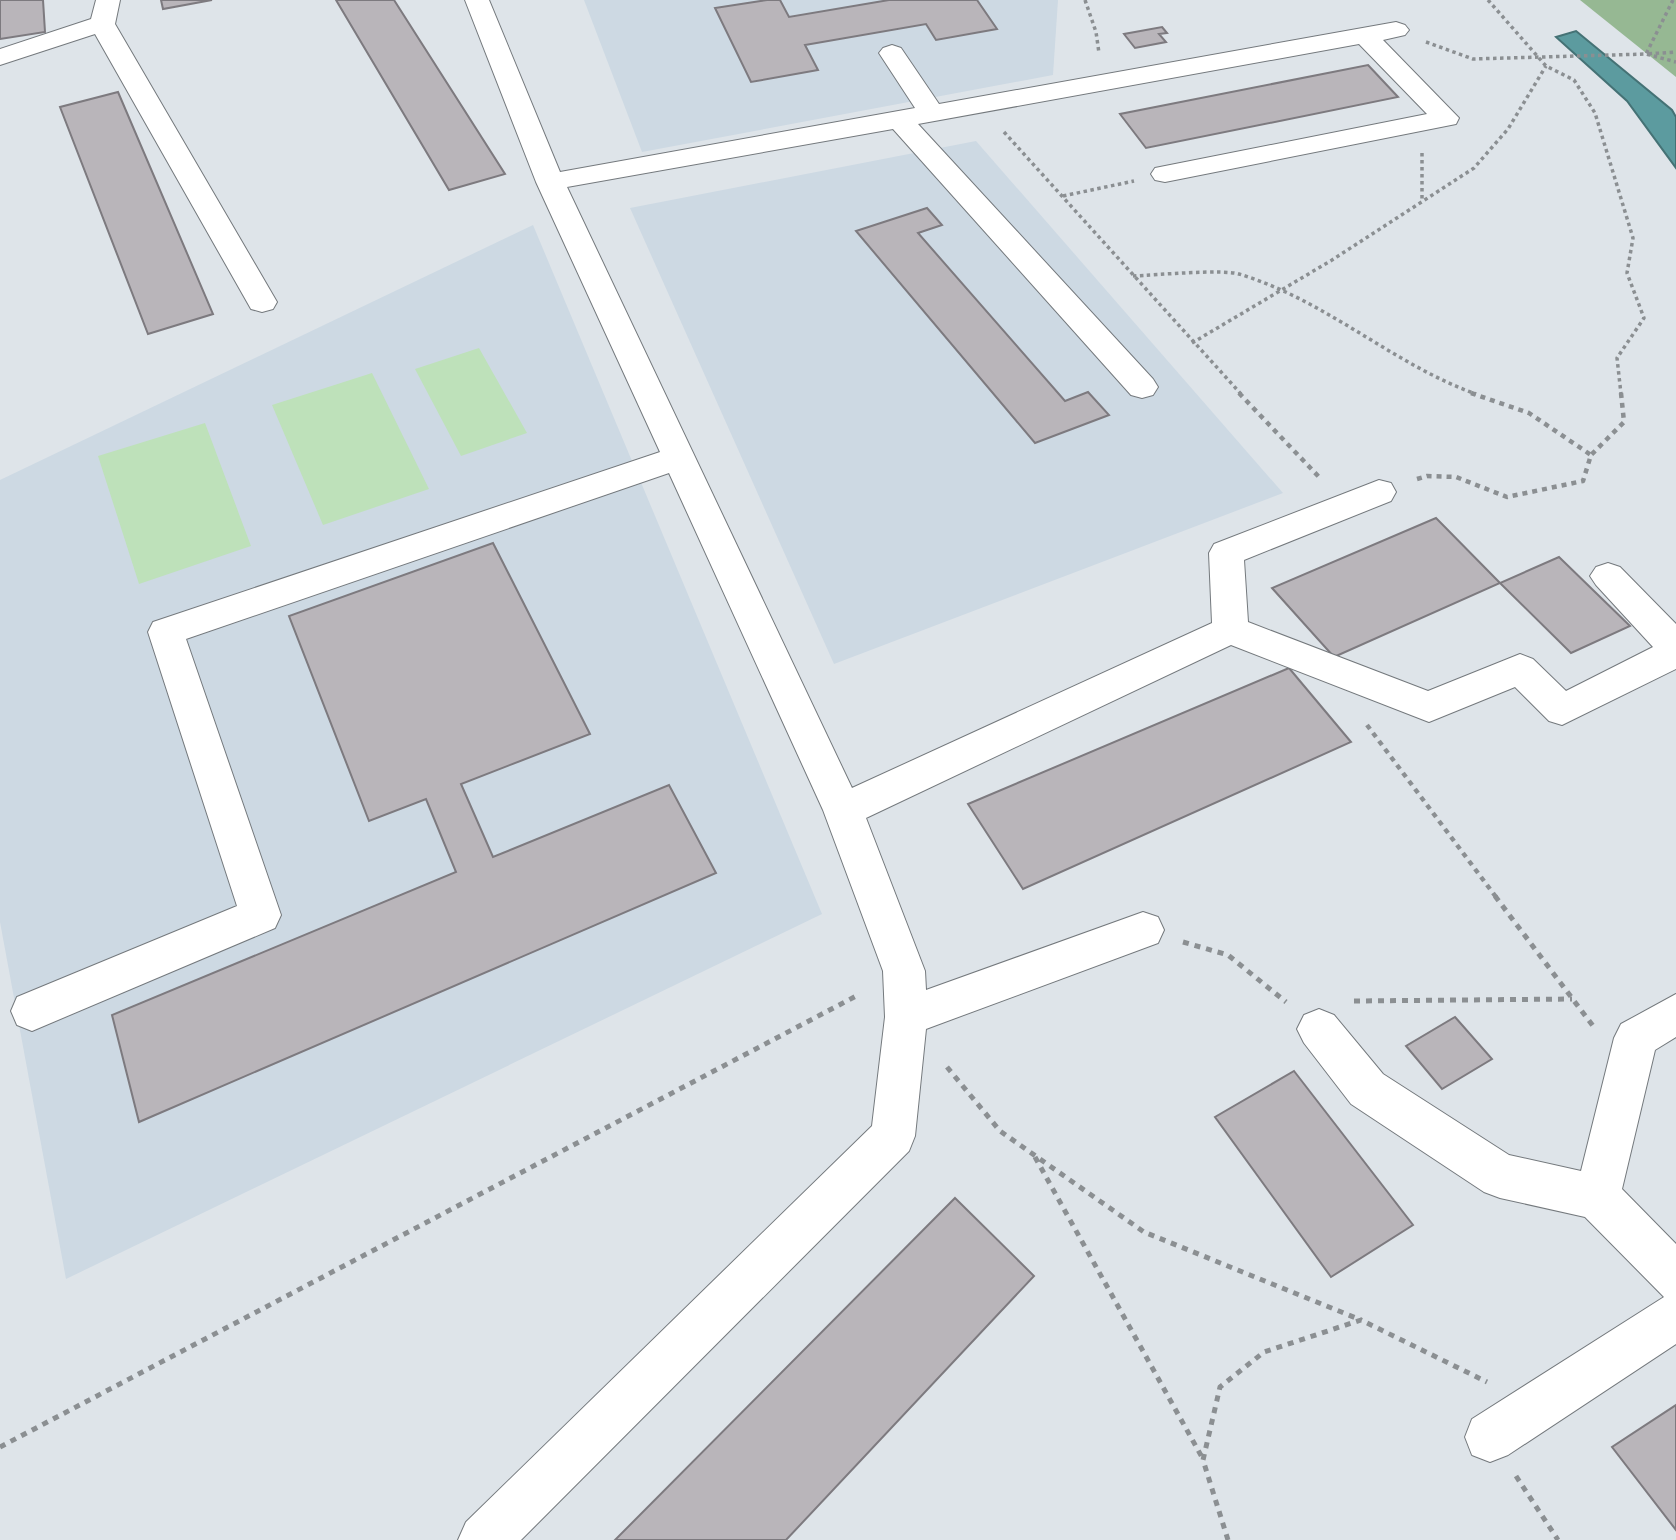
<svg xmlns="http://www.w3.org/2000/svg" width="1676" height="1540" font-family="'Exo 2',sans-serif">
<rect width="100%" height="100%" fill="#dee4e9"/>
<g fill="#cdd9e3">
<polygon points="584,0 1058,0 1053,75 642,152"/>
<polygon points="976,141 1283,493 834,664 630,208"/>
<polygon points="533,225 822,914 66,1279 0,922 0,480"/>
</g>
<g fill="#bee1ba">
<polygon points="479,348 527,433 461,456 415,369"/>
<polygon points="372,373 429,489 323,525 272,405"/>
<polygon points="205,423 251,546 139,584 98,456"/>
</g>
<polygon fill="#96b893" points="1580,0 1676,0 1676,77"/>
<polygon fill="#5c9b9f" stroke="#457275" stroke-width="2" points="1576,31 1672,110 1676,117 1676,168 1627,101 1556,37"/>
<g fill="#b9b5ba" stroke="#7d7a7f" stroke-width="2">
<polygon points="0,0 43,0 45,32 0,39"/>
<polygon points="161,0 212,0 163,9"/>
<polygon points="336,0 394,0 505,174 449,190"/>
<polygon points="767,0 780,0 789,17 889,0 977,0 997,29 936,40 926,24 805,45 818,70 751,82 715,8"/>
<polygon points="1162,27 1167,33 1159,34 1166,42 1135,48 1124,34"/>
<polygon points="1368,65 1398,97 1146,148 1120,114"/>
<polygon points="118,92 213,314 148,334 60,107"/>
<polygon points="927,208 942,225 918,233 1065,401 1088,392 1109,415 1035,443 856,231"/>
<polygon points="1436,518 1500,583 1334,657 1272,588"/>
<polygon points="493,543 590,734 461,784 493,857 669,785 716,873 139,1122 112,1015 456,872 426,799 369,821 289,616"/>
<polygon points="1559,557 1630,626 1571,653 1500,583"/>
<polygon points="1289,668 1351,742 1023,889 968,804"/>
<polygon points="1455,1017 1492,1059 1442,1089 1406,1046"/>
<polygon points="1294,1071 1413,1225 1331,1277 1215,1117"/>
<polygon points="955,1198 1034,1276 786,1540 615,1540"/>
<polygon points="1676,1405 1676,1530 1612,1447"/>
</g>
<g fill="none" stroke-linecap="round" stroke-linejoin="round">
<defs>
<g id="minor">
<polygon points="96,0 120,0 115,24 277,302 273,309 262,312 251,309 95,34 0,65 0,49 91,19"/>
<polygon points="465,0 489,0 560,172 915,108 879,53 883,48 892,45 901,48 939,104 1396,22 1405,25 1409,30 1405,35 1383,40 1459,118 1456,124 1446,126 1165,182 1155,180 1151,174 1155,168 1165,166 1427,114 1359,44 918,124 1153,379 1158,387 1153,395 1142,398 1131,395 893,129 567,187 852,788 1212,623 1209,553 1214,544 1379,480 1391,483 1396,492 1391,501 1244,560 1248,622 1428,691 1520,654 1533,659 1566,691 1653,647 1596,585 1590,576 1596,567 1608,563 1620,567 1676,624 1676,669 1562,725 1549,721 1515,687 1429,722 1231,645 866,818 925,971 926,990 1143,912 1158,917 1164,930 1158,943 926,1029 915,1136 909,1151 521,1540 458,1540 466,1522 872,1126 885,1017 883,971 823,810 669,473 186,639 281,915 275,928 32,1031 17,1025 11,1011 17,997 237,906 148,632 153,622 660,452 536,182"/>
<polygon points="1676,994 1676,1037 1655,1050 1622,1189 1676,1244 1676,1344 1508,1455 1490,1462 1472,1455 1465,1437 1472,1419 1664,1297 1585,1217 1500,1198 1484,1192 1351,1104 1304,1043 1297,1029 1304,1015 1319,1009 1334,1015 1383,1074 1509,1155 1581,1171 1614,1038 1621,1024"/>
</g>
</defs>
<use href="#minor" stroke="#74797d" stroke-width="2"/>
<g stroke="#8b8f92" stroke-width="3.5" stroke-dasharray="3.5 3.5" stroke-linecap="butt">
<polyline points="1085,0 1096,32 1099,53"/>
<polyline points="1488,0 1546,66 1574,80 1595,113 1633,238 1627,273 1644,318 1617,358 1621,394"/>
<polyline points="1673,0 1646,54 1676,52"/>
<polyline points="1426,42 1473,59 1646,54 1676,62"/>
<polyline points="1004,132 1241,394"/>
<polyline points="1422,153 1422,200"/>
<polyline points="1063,196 1134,181"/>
<path d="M 1133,276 C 1156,275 1222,269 1239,274 C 1326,300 1394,365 1476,394"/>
<polyline points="1192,343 1332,260 1474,168 1508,129 1546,66"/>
</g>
<g stroke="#8b8f92" stroke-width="4.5" stroke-dasharray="5 5" stroke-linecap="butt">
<polyline points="1239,393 1319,477"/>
<polyline points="1471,393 1529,413 1591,455"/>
<polyline points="1417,479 1427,476 1456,477 1507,497 1583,481 1591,455 1624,422 1621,393"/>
<polyline points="1367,725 1496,897"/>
</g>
<g stroke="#8b8f92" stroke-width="5" stroke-dasharray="6 6" stroke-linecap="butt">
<polyline points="1495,896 1593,1026"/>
<polyline points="1183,942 1228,955 1286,1002"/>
<polyline points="1354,1001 1572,999"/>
<polyline points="947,1067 1000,1131 1144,1232 1361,1320"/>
<polyline points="1035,1157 1203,1459"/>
<polyline points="0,1447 860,994"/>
<polyline points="1516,1476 1558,1540"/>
<polyline points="1228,1540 1203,1460 1220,1387 1264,1352 1361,1320 1487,1382"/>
</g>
<use href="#minor" fill="#fff" fill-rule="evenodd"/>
</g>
</svg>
